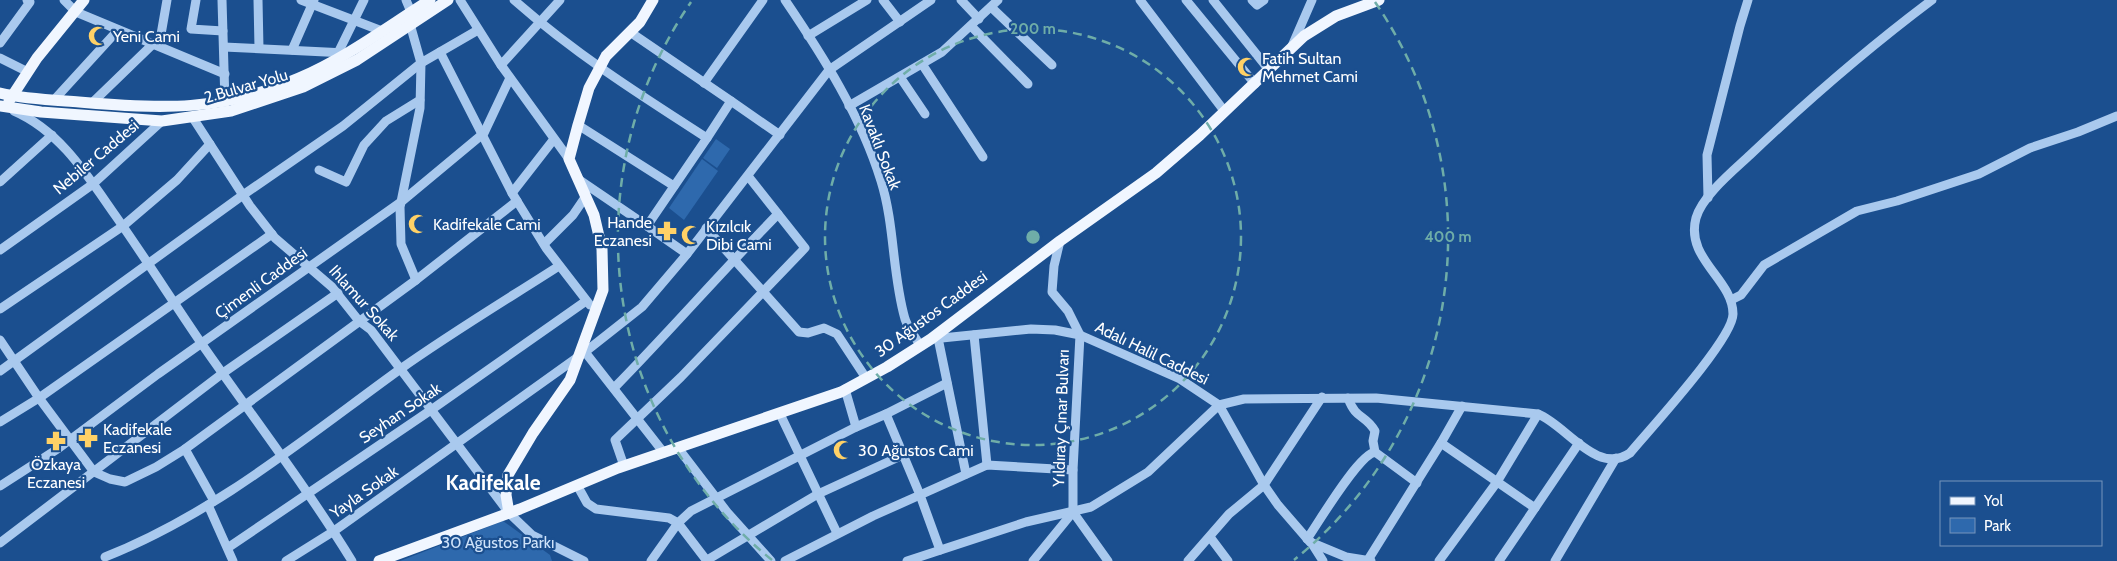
<svg xmlns="http://www.w3.org/2000/svg" width="2117" height="561" font-family="Cabin,sans-serif">
<rect width="100%" height="100%" fill="#1b4f8f"/>
<g fill="#2e69ad">
<polygon points="716,139 730,149 717,168 703,158"/>
<polygon points="702,159 718,171 684,220 669,208"/>
<polygon points="503,521 550,555 552,561 400,561"/>
</g>
<g fill="none" stroke-linecap="round" stroke-linejoin="round">
<g stroke="#a9c9ee" stroke-width="9">
<polyline points="64,0 76,12 225,74"/>
<polyline points="196,0 191,29 223,31"/>
<polyline points="222,0 225,103"/>
<polyline points="258,0 259,48"/>
<polyline points="301,0 382,31"/>
<polyline points="406,0 411,12 410,24 421,63 440,52 512,193 554,139"/>
<polyline points="460,0 501,65 560,0"/>
<path d="M 514,0 C 574,53 640,95 707,138 L 647,226 L 578,179"/>
<path d="M 785,0 C 823,56 861,116 881,181 C 895,226 892,274 905,319 C 908,328 915,337 920,345"/>
<polyline points="883,0 900,22"/>
<polyline points="961,0 979,19"/>
<polyline points="1140,0 1225,112"/>
<polyline points="1186,0 1255,84"/>
<polyline points="1213,0 1269,70"/>
<polyline points="1252,0 1257,5 1264,0"/>
<polyline points="991,7 1052,65"/>
<polyline points="971,26 1028,84"/>
<polyline points="630,32 731,101 707,138"/>
<polyline points="808,36 867,0"/>
<polyline points="0,43 30,2 27,0"/>
<polyline points="159,46 167,0"/>
<polyline points="1292,46 1312,0"/>
<polyline points="224,47 346,53"/>
<polyline points="292,50 314,0"/>
<polyline points="440,52 478,30"/>
<polyline points="338,53 364,0"/>
<polyline points="0,58 28,72"/>
<polyline points="421,63 420,108 400,207 401,244 416,280 517,201 512,193"/>
<polyline points="922,64 983,157"/>
<polyline points="501,65 569,159"/>
<polyline points="900,77 925,114"/>
<polyline points="704,83 763,0"/>
<polyline points="54,100 118,30"/>
<polyline points="731,101 780,135"/>
<polyline points="92,103 153,44"/>
<polyline points="849,106 942,52 998,0"/>
<path d="M 14,111 C 60,131 87,175 115,215 C 146,259 175,305 206,350 C 255,420 307,488 352,561"/>
<polyline points="193,118 250,206 275,238 332,287 359,321 371,330 509,513 532,535 584,561"/>
<polyline points="578,125 674,186"/>
<polyline points="319,170 346,182 364,145 386,121 420,100"/>
<polyline points="0,182 52,135"/>
<polyline points="1708,198 1707,155 1740,26 1748,0"/>
<polyline points="517,201 546,248 590,305"/>
<polyline points="647,226 687,254"/>
<polyline points="706,228 799,332 808,333 824,328 837,334 866,378"/>
<polyline points="544,244 573,215 586,196"/>
<polyline points="0,250 93,184 162,121"/>
<polyline points="1731,300 1741,295 1764,265 1857,211 1897,201 1979,174 2030,148 2078,132 2117,116"/>
<polyline points="0,309 123,226 177,180 210,144"/>
<polyline points="974,335 987,465"/>
<polyline points="938,338 966,474"/>
<polyline points="932,339 1031,329 1055,330 1080,335 1180,379 1219,405 1264,485 1278,505 1310,542 1346,557 1371,561"/>
<polyline points="0,340 39,398 94,472 110,479 125,482 156,467 185,449 214,501"/>
<polyline points="585,352 642,307 687,254 829,70 931,0"/>
<polyline points="0,371 243,195 343,126 421,63"/>
<path d="M 614,388 C 670,331 722,271 778,214"/>
<path d="M 1348,398 C 1356,420 1365,414 1375,431 L 1373,441 L 1375,452"/>
<polyline points="780,414 837,533"/>
<polyline points="886,414 947,383"/>
<polyline points="0,422 39,398 272,234"/>
<polyline points="1441,443 1462,406"/>
<polyline points="678,448 727,512 771,561"/>
<polyline points="185,449 416,280"/>
<polyline points="624,466 615,440 681,377 805,248 748,176"/>
<polyline points="577,485 587,503 596,509 669,518 678,523 707,561"/>
<polyline points="0,486 59,448 158,374 401,202 484,133 510,78"/>
<polyline points="208,505 233,561"/>
<polyline points="1073,512 1108,561"/>
<polyline points="1210,537 1228,561"/>
<path d="M 1307,539 C 1319,522 1358,455 1375,452 L 1417,483"/>
<polyline points="1311,542 1323,561"/>
<polyline points="0,543 223,373 338,293"/>
<polyline points="229,547 431,410 586,301"/>
<polyline points="940,550 920,495 987,465 1073,470"/>
<path d="M 105,557 C 214,514 305,438 399,370 C 451,333 506,300 559,266"/>
<polyline points="707,560 818,494 903,455"/>
<polyline points="1368,560 1441,443 1535,508"/>
<polyline points="286,561 334,531 585,352 664,453"/>
<polyline points="651,561 678,523 691,511 856,427"/>
<polyline points="785,561 873,516 920,495 886,414 856,427 845,389"/>
<path d="M 907,561 L 1026,522 L 1091,507 L 1148,472 L 1219,405 L 1244,399 L 1376,398 L 1538,414 C 1566,425 1597,476 1630,453 C 1650,429 1733,339 1733,314 C 1733,279 1685,259 1696,218 C 1702,196 1734,170 1750,155 C 1808,100 1868,48 1932,0"/>
<polyline points="1033,561 1073,512 1073,470 1080,335 1068,311 1052,292 1054,266 1060,241"/>
<polyline points="1188,561 1229,514 1264,485 1322,397"/>
<polyline points="1439,561 1497,482 1538,414"/>
<polyline points="1499,561 1579,443"/>
<polyline points="1555,561 1616,458"/>
</g>
<g stroke="#f0f6ff" stroke-width="11">
<path d="M 0,93 C 26,99 53,100 79,102 C 160,109 223,112 299,78 C 346,58 387,27 430,0"/>
<polyline points="9,101 37,58 84,0"/>
<polyline points="0,106 41,112 162,121 231,111 303,87 357,60 448,0"/>
<polyline points="509,513 506,495 508,475 533,433 570,380 603,290 602,249 594,215 569,159 578,125 589,88 606,56 640,22 653,0"/>
<polyline points="379,561 520,509 618,468 841,392 887,367 931,339 1060,241 1156,173 1200,135 1304,36 1336,16 1379,0"/>
</g>
</g>
<g fill="none" stroke="#6fada8" stroke-width="2.5" stroke-dasharray="9 6">
<circle cx="1033" cy="237" r="208"/>
<path d="M772 560A415 415 0 0 1 691 2M1375 2A415 415 0 0 1 1294 560"/>
</g>
<defs>
<symbol id="mosque-bare" viewBox="-9 -9 18 18"><path d="M3.5-4.9A6 6 0 1 0 3.5 4.9A5 5 0 1 1 3.5-4.9Z" fill="#ffd166" stroke="#1b4f8f" stroke-width="2.5" paint-order="stroke"/></symbol>
<symbol id="pharmacy-bare" viewBox="-9 -9 18 18"><path d="M-2-6h4v4h4v4h-4v4h-4v-4h-4v-4h4Z" fill="#ffd166" stroke="#1b4f8f" stroke-width="2.5" paint-order="stroke"/></symbol>
</defs>
<g fill-rule="evenodd">
<use href="#mosque-bare" x="84" y="22" width="28" height="28"/>
<use href="#mosque-bare" x="1233" y="53" width="28" height="28"/>
<use href="#mosque-bare" x="404" y="210" width="28" height="28"/>
<use href="#pharmacy-bare" x="653" y="217" width="28" height="28"/>
<use href="#mosque-bare" x="677" y="221" width="28" height="28"/>
<use href="#pharmacy-bare" x="74" y="424" width="28" height="28"/>
<use href="#pharmacy-bare" x="42" y="427" width="28" height="28"/>
<use href="#mosque-bare" x="829" y="436" width="28" height="28"/>
</g>
<g text-anchor="middle" dominant-baseline="central" stroke-width="4.5" stroke-linejoin="round" paint-order="stroke">
<g font-size="16" fill="#fff" stroke="#1b4f8f" text-anchor="start">
<text x="113" y="36">Yeni Cami</text>
<text x="1262" y="58">Fatih Sultan<tspan x="1262" dy="18">Mehmet Cami</tspan></text>
<text x="652" y="222" text-anchor="end">Hande<tspan x="652" dy="18">Eczanesi</tspan></text>
<text x="433" y="224">Kadifekale Cami</text>
<text x="706" y="226">Kızılcık<tspan x="706" dy="18">Dibi Cami</tspan></text>
<text x="103" y="429">Kadifekale<tspan x="103" dy="18">Eczanesi</tspan></text>
<text x="858" y="450">30 Ağustos Cami</text>
<text x="56" y="464" text-anchor="middle">Özkaya<tspan x="56" dy="18">Eczanesi</tspan></text>
</g>
<g font-size="16" fill="#fff" stroke="#1b4f8f">
<text transform="translate(246 86) rotate(-16)">2.Bulvar Yolu</text>
<text transform="translate(880 147) rotate(69)">Kavaklı Sokak</text>
<text transform="translate(96 157) rotate(-40)">Nebiler Caddesi</text>
<text transform="translate(261 283) rotate(-36)">Çimenli Caddesi</text>
<text transform="translate(364 303) rotate(48)">Ihlamur Sokak</text>
<text transform="translate(931 314) rotate(-36)">30 Ağustos Caddesi</text>
<text transform="translate(1152 353) rotate(26)">Adalı Halil Caddesi</text>
<text transform="translate(400 413) rotate(-34)">Seyhan Sokak</text>
<text transform="translate(1061 418) rotate(-88)">Yıldıray Çınar Bulvarı</text>
<text transform="translate(364 492) rotate(-35)">Yayla Sokak</text>
</g>
<g font-size="16" fill="#cfe3fa" stroke="#1b4f8f">
<text x="498" y="542">30 Ağustos Parkı</text>
</g>
<g font-size="21" font-weight="bold" fill="#fff" stroke="#1b4f8f">
<text x="493" y="482">Kadifekale</text>
</g>
</g>
<circle cx="1033" cy="237" r="8" fill="#6fada8" stroke="#1b4f8f" stroke-width="2.5"/>
<g font-size="15" text-anchor="middle" font-weight="bold" fill="#6fada8" stroke="#1b4f8f" stroke-width="4.5" stroke-linejoin="round" paint-order="stroke">
<text x="1033" y="34">200 m</text>
<text x="1448" y="242">400 m</text>
</g>
<rect x="1940" y="481" width="162" height="65" fill="#1b4f8f" stroke="#7695bc"/>
<rect x="1950" y="497" width="25" height="8" fill="#f0f6ff" stroke="#7695bc"/>
<text x="1984" y="506" font-size="15" fill="#ffffff">Yol</text>
<rect x="1950" y="518" width="25" height="15" fill="#2e69ad" stroke="#7695bc"/>
<text x="1984" y="531" font-size="15" fill="#ffffff">Park</text>
</svg>
